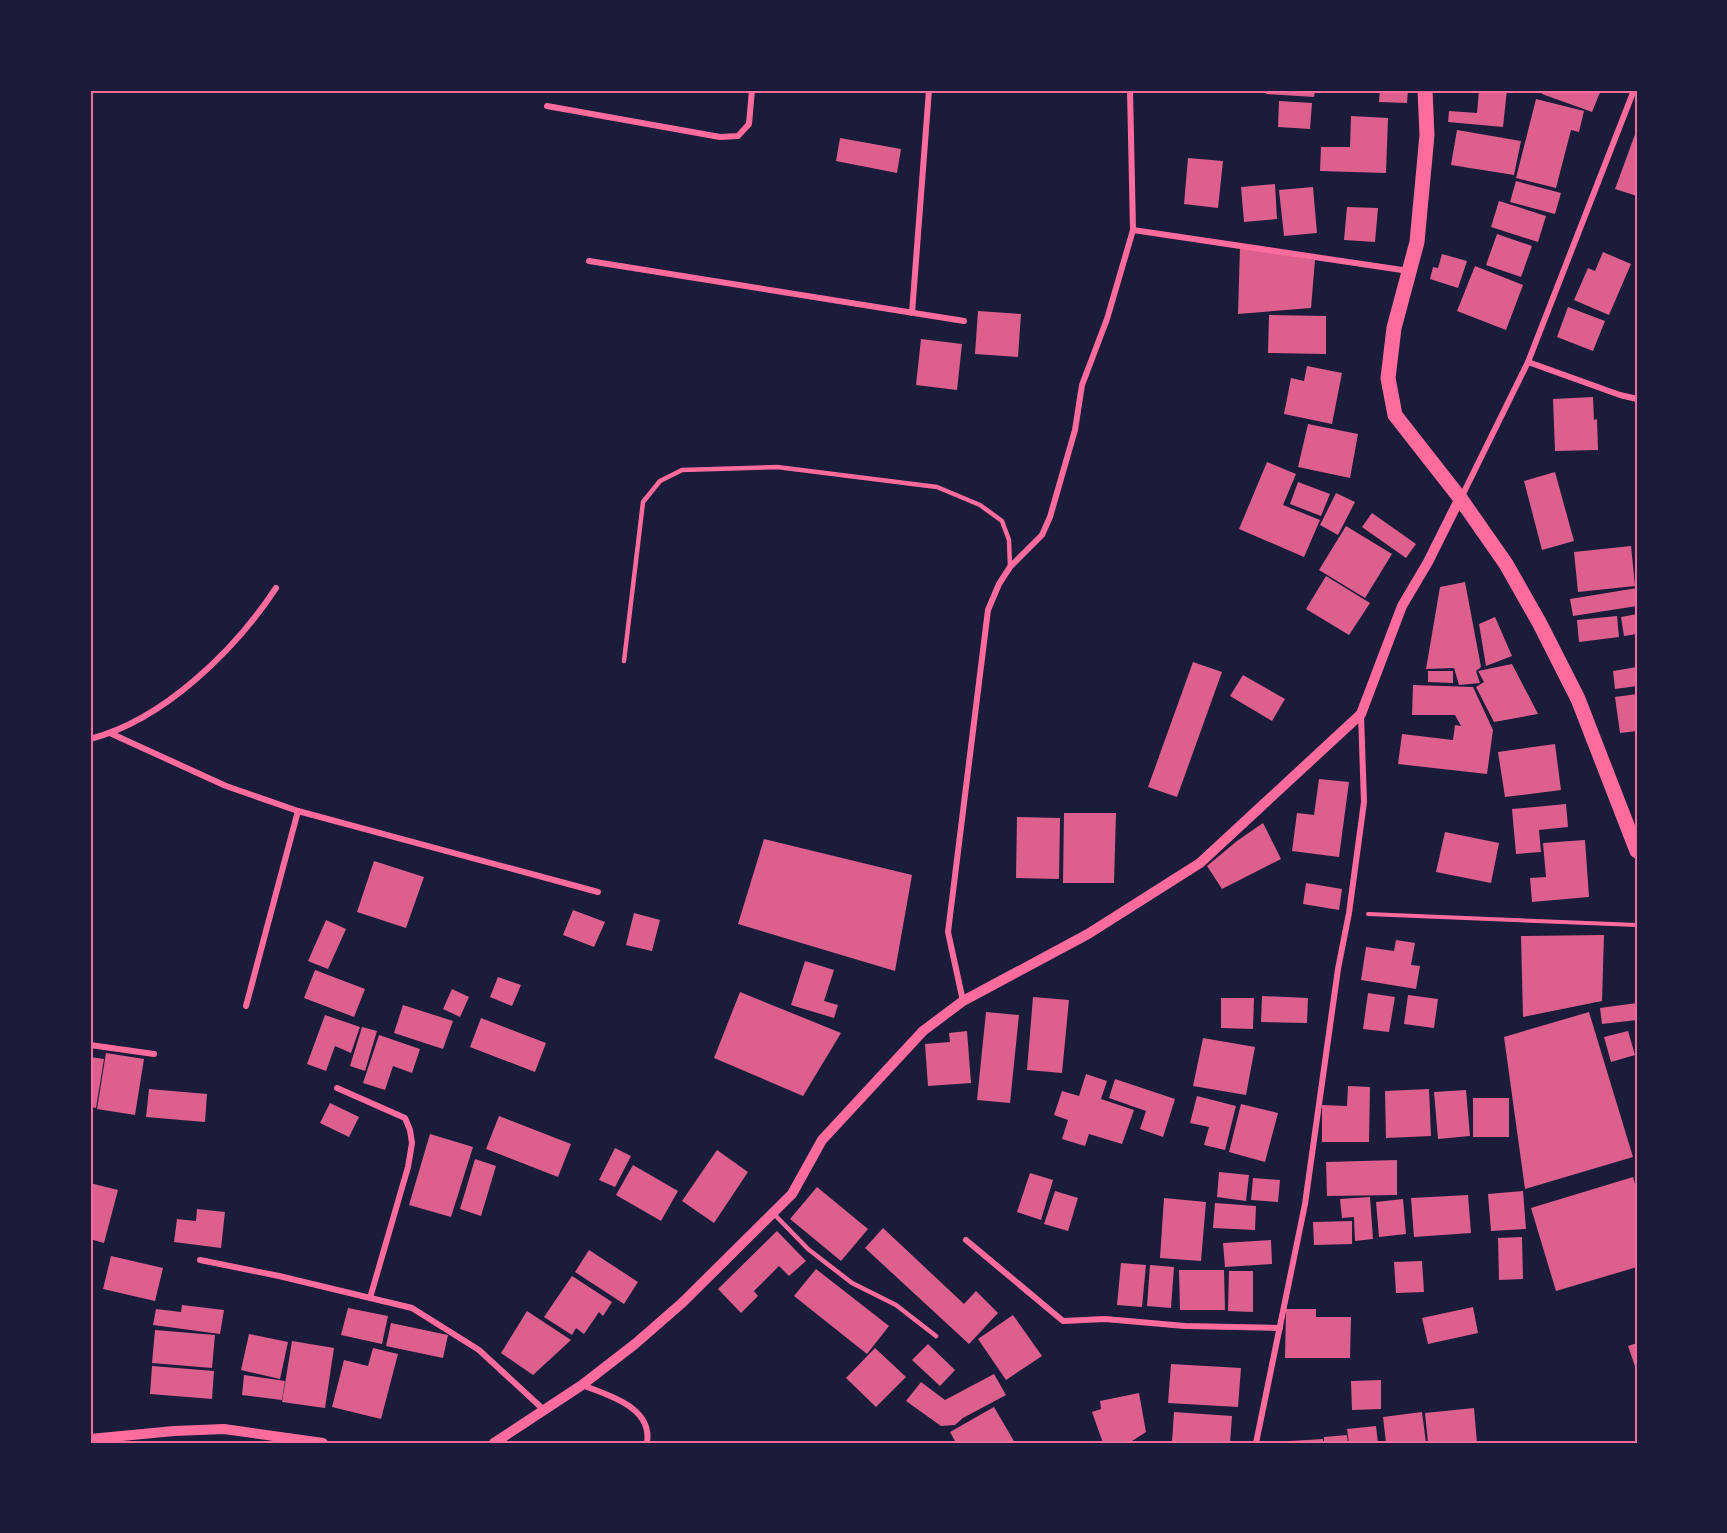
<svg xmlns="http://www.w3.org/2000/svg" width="1727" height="1533" font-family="'DejaVu Sans',sans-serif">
<rect width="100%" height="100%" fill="#1b1b3a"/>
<g fill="#dd5f8e">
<polygon points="1266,90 1315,90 1314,97 1266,94"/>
<polygon points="1380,90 1408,90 1407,103 1379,102"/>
<polygon points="1479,90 1507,90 1503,127 1448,122 1449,111 1477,113"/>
<polygon points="1543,90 1601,90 1592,112 1542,94"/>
<polygon points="1536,99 1584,111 1579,132 1571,130 1556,188 1516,178"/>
<polygon points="1279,101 1312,103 1310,129 1278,127"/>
<polygon points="1351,116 1388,118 1386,173 1320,171 1321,147 1350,147"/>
<polygon points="1637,129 1637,196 1615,189"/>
<polygon points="1457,130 1521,141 1514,175 1451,165"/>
<polygon points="840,138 901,149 897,173 836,161"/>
<polygon points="1188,158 1223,161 1218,208 1184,204"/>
<polygon points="1516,181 1561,193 1555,214 1510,202"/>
<polygon points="1275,184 1277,219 1244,222 1241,187"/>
<polygon points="1313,187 1317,233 1284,236 1279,190"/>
<polygon points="1499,201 1546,216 1538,242 1491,227"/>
<polygon points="1347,207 1378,208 1375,242 1344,240"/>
<polygon points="1497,234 1532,246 1521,277 1486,265"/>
<polygon points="1240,247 1315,260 1311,308 1238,314"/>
<polygon points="1603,252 1631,264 1609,315 1574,300 1588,268 1595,271"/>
<polygon points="1442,254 1467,261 1458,288 1430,279 1433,267 1438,268"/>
<polygon points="1475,266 1523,285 1506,330 1457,311"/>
<polygon points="1568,307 1605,321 1593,351 1557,337"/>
<polygon points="978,311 1021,314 1018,357 975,354"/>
<polygon points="1269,315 1326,316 1326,354 1268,353"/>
<polygon points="921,339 962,344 957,390 916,385"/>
<polygon points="1307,366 1342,373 1332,424 1284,414 1291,378 1304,381"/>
<polygon points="1593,397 1594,420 1597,419 1598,450 1555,451 1553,399"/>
<polygon points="1308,424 1358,434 1350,478 1298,467"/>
<polygon points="1267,462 1296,474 1283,505 1320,520 1304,557 1239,529"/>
<polygon points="1555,472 1574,541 1542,550 1524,481"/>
<polygon points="1298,482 1330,494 1321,516 1290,504"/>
<polygon points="1336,493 1355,502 1338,535 1320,525"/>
<polygon points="1372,513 1416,544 1406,558 1362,527"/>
<polygon points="1346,526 1392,554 1365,598 1319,570"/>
<polygon points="1631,546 1635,586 1578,592 1574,552"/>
<polygon points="1326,576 1370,603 1349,635 1306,609"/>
<polygon points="1465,582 1481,667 1476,671 1480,683 1459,685 1454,668 1426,669 1440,587"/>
<polygon points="1637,588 1637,606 1573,616 1570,599"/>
<polygon points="1637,614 1637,634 1624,636 1621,617"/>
<polygon points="1617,616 1619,637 1579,642 1577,620"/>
<polygon points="1495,617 1512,656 1486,666 1479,624"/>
<polygon points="1193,662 1222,672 1177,797 1148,787"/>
<polygon points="1512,664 1538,714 1494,722 1476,687 1484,682 1478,671"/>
<polygon points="1637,667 1637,686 1615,689 1613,671"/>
<polygon points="1428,671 1453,671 1453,683 1428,682"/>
<polygon points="1243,675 1285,699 1272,721 1230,696"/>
<polygon points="1413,685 1473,687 1493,730 1487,774 1398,764 1402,734 1453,740 1455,725 1461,726 1455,715 1412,715"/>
<polygon points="1637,694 1637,731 1620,733 1615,697"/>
<polygon points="1555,744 1561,790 1505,797 1498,752"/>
<polygon points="1319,779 1349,782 1339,857 1292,851 1297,813 1314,815"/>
<polygon points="1566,804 1568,827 1539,830 1541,852 1516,854 1512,809"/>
<polygon points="1064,813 1116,813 1114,883 1063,883"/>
<polygon points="1017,817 1060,818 1059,879 1016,878"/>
<polygon points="1263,823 1281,859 1222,889 1207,866 1237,841"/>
<polygon points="1445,832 1499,843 1491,883 1436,872"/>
<polygon points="764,839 912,875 895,971 738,924"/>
<polygon points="1585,840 1589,897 1532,902 1530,878 1546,877 1543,843"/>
<polygon points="374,861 424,877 406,928 357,912"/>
<polygon points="1306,883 1342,889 1339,910 1303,904"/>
<polygon points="573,910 605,922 594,947 563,935"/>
<polygon points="634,913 660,920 652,951 626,945"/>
<polygon points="326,920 346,929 328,969 308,961"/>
<polygon points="1604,935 1602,1001 1523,1017 1521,936"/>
<polygon points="1396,940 1415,943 1411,965 1420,966 1416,989 1361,980 1366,947 1394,951"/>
<polygon points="805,961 834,970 824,1001 838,1005 834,1018 791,1005"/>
<polygon points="315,970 365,989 354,1017 304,998"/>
<polygon points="498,977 521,985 512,1006 490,997"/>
<polygon points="452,989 469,997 460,1017 443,1009"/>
<polygon points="740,992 841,1033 803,1096 714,1058"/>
<polygon points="1368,993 1395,997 1389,1032 1363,1029"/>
<polygon points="1408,995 1438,999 1434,1028 1404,1024"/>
<polygon points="1262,996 1308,998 1307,1023 1261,1022"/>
<polygon points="1033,997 1069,1000 1062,1073 1027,1070"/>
<polygon points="1221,998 1254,998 1253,1029 1221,1028"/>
<polygon points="1637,1003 1637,1020 1602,1024 1600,1008"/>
<polygon points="403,1005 453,1021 443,1049 394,1033"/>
<polygon points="986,1012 1019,1015 1010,1103 977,1100"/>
<polygon points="1589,1012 1633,1157 1525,1189 1504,1037"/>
<polygon points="325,1015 360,1027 351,1053 335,1046 326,1071 307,1064"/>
<polygon points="481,1018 546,1043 535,1072 470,1047"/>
<polygon points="362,1027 377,1031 365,1071 350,1066"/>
<polygon points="967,1031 971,1083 928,1086 925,1044 950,1042 949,1033"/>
<polygon points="1628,1031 1635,1055 1611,1062 1604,1037"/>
<polygon points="379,1035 420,1049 412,1073 393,1066 385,1090 363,1083"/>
<polygon points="1203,1038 1255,1047 1246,1095 1193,1086"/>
<polygon points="106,1053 144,1059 135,1115 97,1109"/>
<polygon points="90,1057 104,1059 96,1108 90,1107"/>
<polygon points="1086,1074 1107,1081 1101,1099 1134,1110 1122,1144 1089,1134 1085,1146 1062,1139 1068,1120 1054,1115 1062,1091 1079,1096"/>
<polygon points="1115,1079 1175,1099 1163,1137 1140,1129 1146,1111 1109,1098"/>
<polygon points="1348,1086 1370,1087 1369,1142 1322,1142 1322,1105 1347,1106"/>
<polygon points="149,1089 207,1094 205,1122 146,1117"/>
<polygon points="1429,1089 1431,1136 1386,1138 1385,1091"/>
<polygon points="1466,1090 1470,1136 1438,1139 1434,1092"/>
<polygon points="1197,1096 1236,1106 1225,1150 1204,1145 1209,1127 1190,1123"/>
<rect x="1473" y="1098" width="36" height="39"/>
<polygon points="330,1103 359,1117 349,1137 320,1123"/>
<polygon points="1241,1104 1278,1113 1265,1162 1229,1152"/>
<polygon points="499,1116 571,1144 558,1177 486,1149"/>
<polygon points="430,1134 473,1147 451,1217 409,1205"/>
<polygon points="615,1148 631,1156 615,1187 599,1180"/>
<polygon points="717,1150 748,1172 714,1223 682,1201"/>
<polygon points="475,1159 496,1166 481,1216 460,1209"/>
<polygon points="1397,1160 1397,1195 1327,1196 1326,1162"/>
<polygon points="633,1165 678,1191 661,1221 616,1195"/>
<polygon points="1219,1172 1249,1175 1246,1201 1217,1197"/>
<polygon points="1030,1173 1053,1180 1041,1220 1017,1212"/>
<polygon points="1633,1177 1637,1191 1637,1267 1556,1291 1531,1208"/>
<polygon points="1253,1178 1280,1180 1278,1202 1251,1200"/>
<polygon points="90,1183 118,1190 104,1243 90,1239"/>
<polygon points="817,1187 868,1229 841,1261 790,1219"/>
<polygon points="1055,1191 1078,1198 1068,1231 1044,1224"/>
<polygon points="1523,1191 1526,1229 1491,1231 1488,1194"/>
<polygon points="1468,1195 1471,1233 1414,1237 1411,1198"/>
<polygon points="1370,1197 1373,1239 1355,1241 1354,1217 1342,1218 1340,1199"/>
<polygon points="1164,1198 1206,1202 1201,1261 1160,1258"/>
<polygon points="1403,1199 1406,1234 1379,1237 1376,1202"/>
<polygon points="1215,1203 1256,1206 1255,1230 1213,1228"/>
<polygon points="197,1209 225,1212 221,1248 174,1242 177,1219 196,1221"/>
<polygon points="1352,1221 1352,1244 1314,1245 1313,1222"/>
<polygon points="883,1228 964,1304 976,1291 998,1313 969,1344 865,1248"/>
<polygon points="777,1231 806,1261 789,1276 779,1266 754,1291 758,1296 741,1313 718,1289"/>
<polygon points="1522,1237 1523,1279 1499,1280 1498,1238"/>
<polygon points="1271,1240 1272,1264 1225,1267 1223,1243"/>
<polygon points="589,1250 638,1282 624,1304 575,1272"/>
<polygon points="111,1256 163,1268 155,1301 103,1289"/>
<polygon points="1422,1261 1424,1292 1396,1293 1394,1262"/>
<polygon points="1121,1263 1146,1265 1142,1307 1117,1305"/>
<polygon points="1150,1265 1174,1267 1171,1308 1147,1306"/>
<polygon points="816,1269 889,1326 867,1354 794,1296"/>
<polygon points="1179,1270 1224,1270 1225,1310 1180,1310"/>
<polygon points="1229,1271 1253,1271 1253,1312 1228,1311"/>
<polygon points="572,1276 612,1302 603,1316 599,1312 584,1334 576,1328 572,1335 544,1317"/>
<polygon points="182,1305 224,1310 220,1334 153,1325 156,1309 181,1312"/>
<polygon points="1473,1307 1478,1333 1428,1344 1422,1318"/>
<polygon points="348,1308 388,1316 382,1344 341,1335"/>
<polygon points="1286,1309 1316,1309 1316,1317 1351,1317 1350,1358 1285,1358"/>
<polygon points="527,1311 571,1340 533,1375 501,1353"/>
<polygon points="1013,1315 1042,1356 1006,1380 978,1339"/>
<polygon points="391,1323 448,1335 443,1358 386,1346"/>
<polygon points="155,1330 215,1335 212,1368 152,1363"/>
<polygon points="249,1334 288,1342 280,1379 241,1370"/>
<polygon points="292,1341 334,1348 325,1408 282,1402"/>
<polygon points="1637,1343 1637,1372 1628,1346"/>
<polygon points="928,1344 955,1370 940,1386 912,1360"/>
<polygon points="373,1348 398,1354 381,1419 332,1407 344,1360 368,1366"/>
<polygon points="875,1348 906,1377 876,1407 846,1378"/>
<polygon points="1171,1364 1241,1368 1238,1407 1168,1403"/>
<polygon points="152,1366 214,1371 212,1399 150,1394"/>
<polygon points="994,1374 1006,1395 963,1418 955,1425 941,1426 906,1401 921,1382 945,1400"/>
<polygon points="244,1375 285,1381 282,1400 242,1395"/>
<polygon points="1381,1380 1381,1409 1352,1410 1351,1381"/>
<polygon points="1139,1393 1146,1432 1129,1443 1103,1443 1092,1412 1101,1409 1100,1401"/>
<polygon points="994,1407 1015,1443 956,1443 950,1432"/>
<polygon points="1474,1408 1477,1443 1428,1443 1425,1413"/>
<polygon points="1174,1412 1232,1416 1230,1443 1172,1442"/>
<polygon points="1422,1412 1426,1443 1386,1443 1383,1417"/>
<polygon points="1376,1426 1378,1443 1349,1443 1347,1429"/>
<polygon points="1347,1435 1348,1443 1324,1443 1324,1437"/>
<polygon points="1323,1439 1323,1443 1290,1443 1290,1441"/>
</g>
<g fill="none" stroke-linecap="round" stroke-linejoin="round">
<polyline stroke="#ff6b9d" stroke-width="4" points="1368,914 1637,925"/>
<g stroke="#ff6b9d" stroke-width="4.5">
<polyline points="624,661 643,502 660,481 682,470 777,467 937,487 980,505 1002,521 1009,540 1010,567"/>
<polyline points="774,1214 808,1249 852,1283 896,1305 936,1336"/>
</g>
<g stroke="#ff6b9d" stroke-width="6">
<polyline points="1130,90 1133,230"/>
<polyline points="547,106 720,137 738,136 749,124 752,90"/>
<polyline points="589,261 964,321"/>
<polyline points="912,313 929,90"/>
<polyline points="1528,362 1620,395 1637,399"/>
<polyline points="1461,498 1528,362 1634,90"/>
<polyline points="112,734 226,786 298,811 598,892"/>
<path d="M 90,739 C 164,720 235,650 276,588"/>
<polyline points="963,1001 948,932 988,610 999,584 1010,567 1042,535 1050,517 1075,430 1082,385 1107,319 1133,230 1409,271"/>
<polyline points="246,1006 298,811"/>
<polyline points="90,1045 154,1054"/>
<polyline points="337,1088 405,1118 410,1130 412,1143 408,1167 370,1298"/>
<polyline points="966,1240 1063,1321 1105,1319 1185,1326 1280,1328"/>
<polyline points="200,1260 279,1276 412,1308 479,1350 544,1410"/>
<path d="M 582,1385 C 608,1395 653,1407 647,1443"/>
<polyline points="1256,1443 1305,1204 1338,969 1349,913 1364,802 1361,715"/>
</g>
<g stroke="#ff6b9d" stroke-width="10">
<polyline points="90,1439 174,1431 224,1429 323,1443"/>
<polyline points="494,1443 582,1385 635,1344 682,1303 792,1194 822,1140 923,1031 963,1001 1088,934 1200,863 1361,714 1402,606 1428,562 1460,498"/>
</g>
<polyline stroke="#ff6b9d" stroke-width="15" points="1425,90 1427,135 1417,242 1394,328 1388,378 1395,415 1460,498 1506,564 1540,624 1578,699 1637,851"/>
</g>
<rect width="1727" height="1533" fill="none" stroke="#1b1b3a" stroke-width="183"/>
<rect x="92" y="92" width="1544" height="1350" fill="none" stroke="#ff6b9d" stroke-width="2"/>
</svg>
